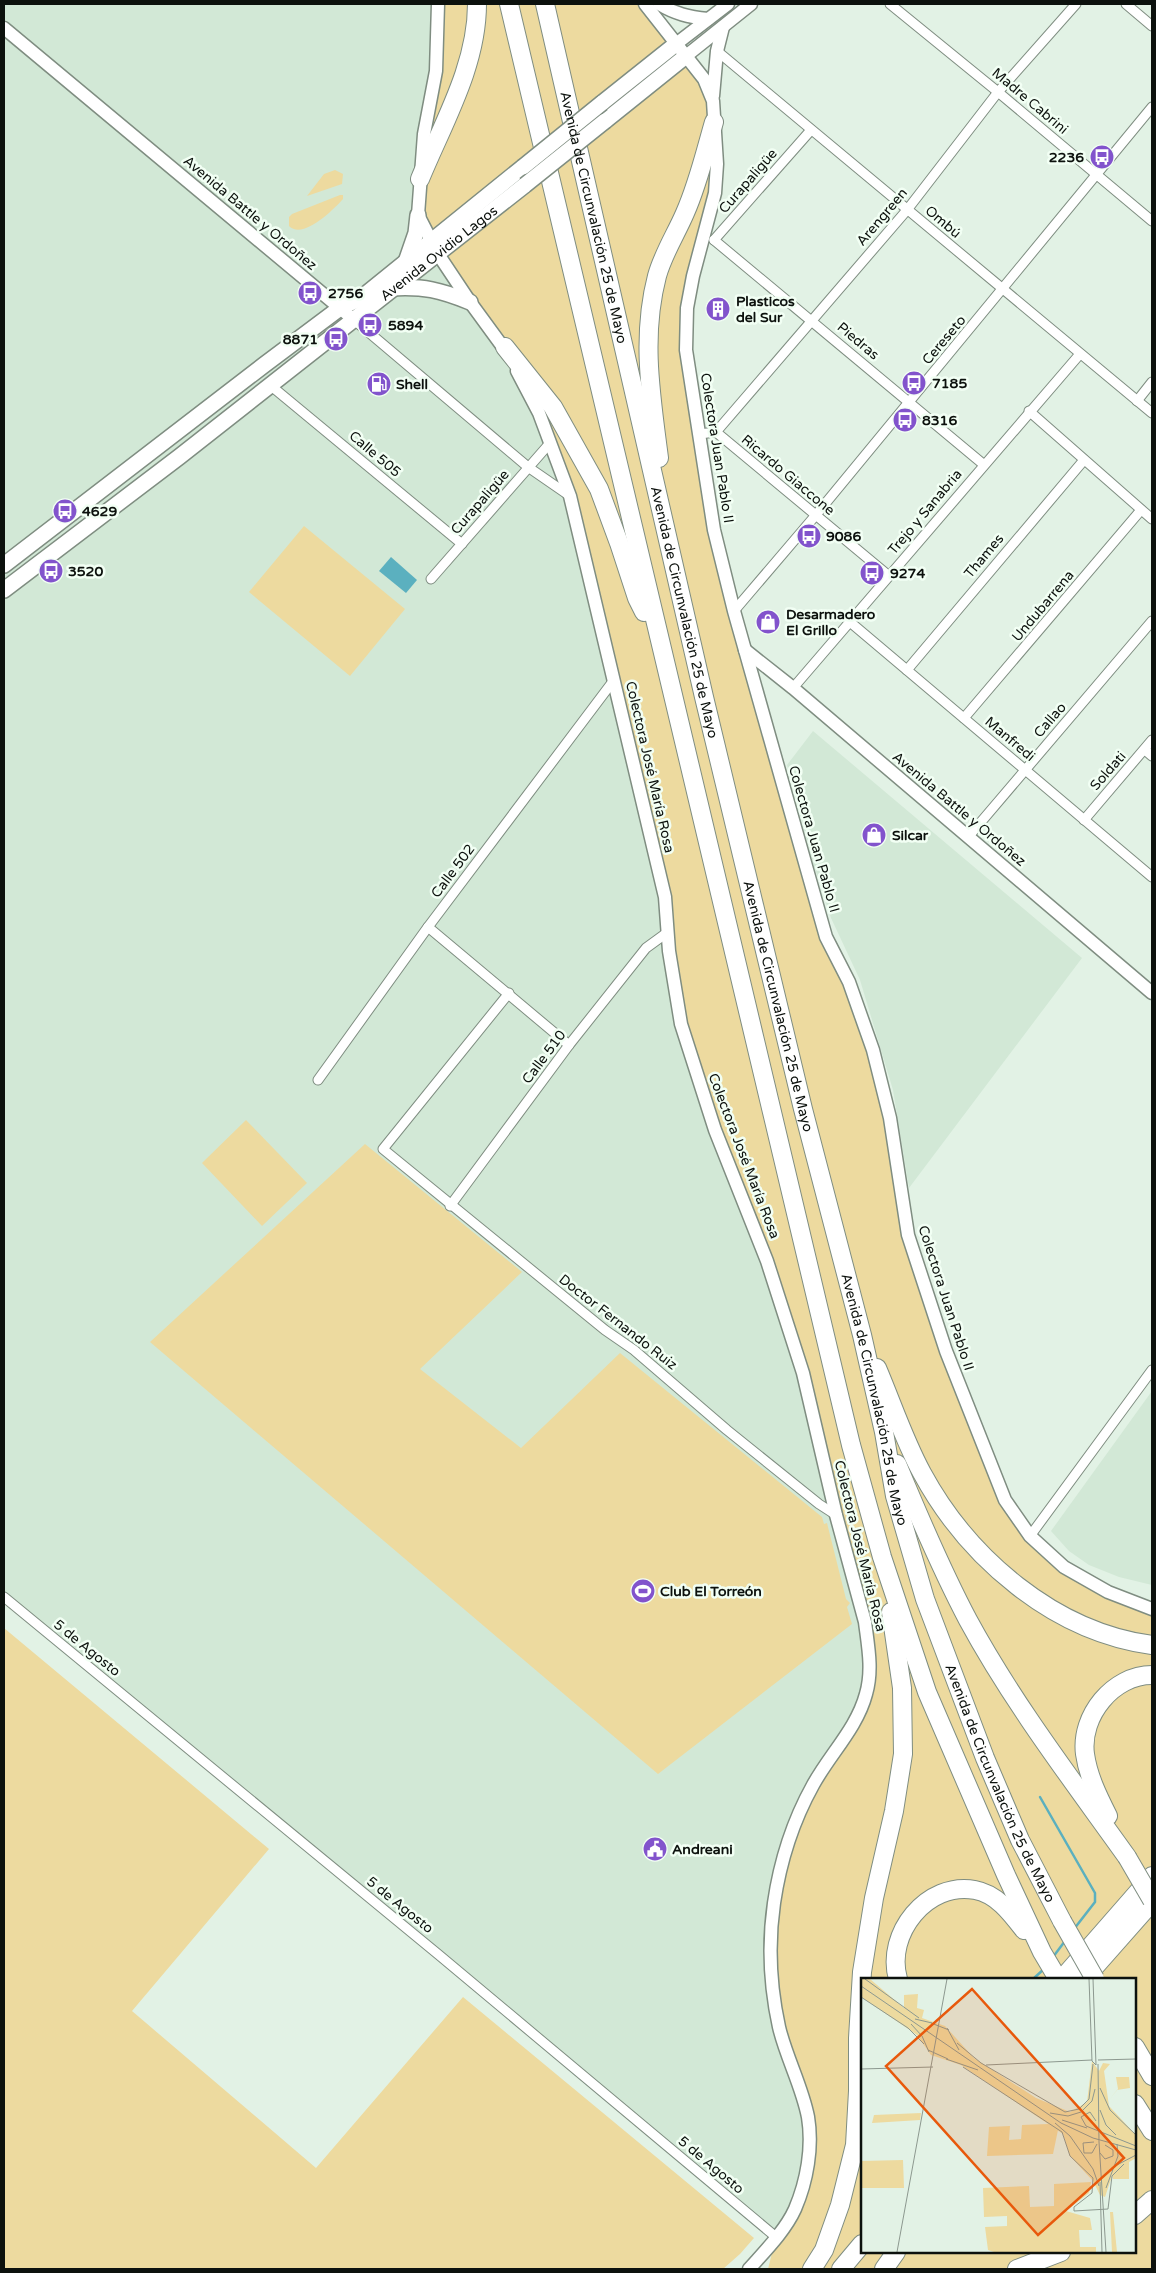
<svg xmlns="http://www.w3.org/2000/svg" width="1156" height="2273" font-family="'Varela Round',sans-serif">
<rect width="100%" height="100%" fill="#e2f2e5"/>
<g fill="#d2e8d6">
<polygon points="4,4 438,4 505,347 560,470 803,1373 870,1670 808,2117 805,2182 776,2237 4,1597"/>
<polygon points="813,731 1082,958 909,1188 893,1090 860,980 831,918 812,860 787,765"/>
<polygon points="1152,1391 1152,1585 1119,1577 1089,1565 1069,1551 1051,1531"/>
</g>
<g fill="#edda9f" fill-rule="evenodd">
<path d="M 438,4 L 645,4 L 704,79 L 717,164 L 702,240 L 686,350 L 714,530 L 826,937 L 873,1050 L 908,1235 L 1005,1500 L 1064,1567 L 1152,1609 L 1152,2269 L 768,2269 L 776,2237 L 805,2182 L 808,2117 L 779,2028 L 771,1937 L 794,1826 L 854,1723 L 870,1670 L 803,1373 L 681,1024 L 665,897 L 570,496 L 539,413 L 418,215 ZM 862,1979 L 1135,1979 L 1135,2252 L 862,2252 Z"/>
<polygon points="335,170 343,174 342,184 307,196 324,174"/>
<path d="M 340,195 L 343,195 L 343,199 C 333,210 303,240 289,226 L 289,217 L 292,214 Z"/>
<polygon points="304,526 405,609 350,676 249,592"/>
<polygon points="246,1120 307,1183 262,1226 202,1163"/>
<polygon points="365,1144 522,1272 420,1369 521,1448 620,1353 822,1517 824,1524 827,1523 846,1599 850,1603 847,1607 852,1624 658,1774 150,1342"/>
<polygon points="4,1628 269,1849 132,2011 316,2168 463,1997 754,2238 740,2254 723,2269 4,2269"/>
</g>
<polygon fill="#5bb0bf" points="391,557 417,580 406,593 379,571"/>
<g fill="none" stroke-linecap="round" stroke-linejoin="round">
<g stroke="#5bb0bf" stroke-width="2.5">
<polyline points="1040,1797 1095,1893 1095,1902 1074,1929"/>
<polyline points="1053,1957 1065,1941"/>
<polyline points="1033,1979 1044,1969"/>
</g>
<defs>
<g id="minor">
<polyline points="890,4 998,92 1152,221"/>
<polyline points="1126,4 1152,26"/>
<polyline points="717,51 1152,413"/>
<polyline points="714,240 983,464"/>
<polyline points="714,240 811,130"/>
<polyline points="353,319 528,467 570,496"/>
<polyline points="270,385 462,544"/>
<polyline points="1137,401 1152,382"/>
<polyline points="1029,411 1152,519"/>
<polyline points="716,432 889,576"/>
<polyline points="699,434 716,432 907,210 998,92 1076,4"/>
<polyline points="431,579 550,443"/>
<polyline points="734,611 815,516 1152,107"/>
<polyline points="850,622 1152,877"/>
<polyline points="907,670 1084,460"/>
<polyline points="793,688 1080,354"/>
<polyline points="964,718 1141,510"/>
<polyline points="1145,750 1152,756"/>
<polyline points="1084,820 1152,740"/>
<polyline points="969,836 1152,621"/>
<polyline points="428,927 569,1045"/>
<polyline points="509,993 383,1149 605,1330 634,1350 727,1430 819,1504 836,1515"/>
<polyline points="318,1080 428,927 614,680"/>
<polyline points="450,1206 569,1045 646,948 668,932"/>
<polyline points="1030,1536 1152,1370"/>
<polyline points="4,1597 439,1955 776,2237"/>
</g>
<g id="secondary">
<polyline points="438,4 436,71 424,134 418,215 438,254 470,302 508,354"/>
<polyline points="645,4 704,79 713,101 717,164 715,193 693,276 687,308 686,350 714,530 734,611 826,937 849,982 873,1050 890,1118 908,1235 946,1351 1005,1500 1030,1536 1064,1567 1108,1592 1152,1609"/>
<path d="M 659,4 C 675,14 689,17 708,19"/>
<polyline points="4,28 353,319"/>
<polyline points="676,44 728,4"/>
<polyline points="686,56 751,4"/>
<polyline points="713,96 717,51 723,27"/>
<path d="M 517,371 L 539,413 L 570,496 L 665,897 L 669,951 L 681,1024 L 715,1130 L 767,1261 L 803,1373 L 836,1515 L 865,1622 C 868,1646 873,1670 866,1694 C 857,1728 830,1754 813,1785 C 793,1821 780,1862 774,1903 C 768,1944 770,1986 779,2027 C 786,2057 802,2086 808,2117 C 813,2147 807,2181 795,2209 C 785,2231 765,2251 749,2269"/>
<polyline points="745,650 793,688 1152,993"/>
</g>
<g id="primary">
<polyline points="602,103 676,44"/>
<polyline points="605,121 686,56"/>
<polyline points="407,259 416,233 418,215"/>
<path d="M 391,288 C 424,286 440,290 470,302"/>
<polyline points="4,565 264,365 340,308 361,298 523,167"/>
<path id="s1" d="M 4,590 L 179,457 L 525,185"/>
</g>
<g id="motorway">
<polyline points="509,4 851,1445 882,1557 927,1692 1006,1875 1042,1952 1058,1979"/>
<path id="s2" d="M 545,4 L 704,697 L 803,1109 L 862,1335 L 884,1432 L 895,1496 L 925,1599 L 985,1758 L 1020,1840 L 1062,1921"/>
<path d="M 420,179 C 443,123 477,66 477,4"/>
<polyline points="505,347 553,407 599,489 619,543 637,598 644,612"/>
<path d="M 659,458 C 651,396 641,337 657,276 C 663,254 676,234 685,213 C 698,184 705,153 714,122"/>
<path d="M 877,1368 C 892,1403 904,1440 922,1473 C 968,1558 1054,1632 1152,1645"/>
<path d="M 897,1464 C 919,1517 941,1569 968,1620 C 1013,1703 1072,1780 1127,1857"/>
<path d="M 1108,1816 C 1098,1796 1088,1776 1085,1754 C 1080,1716 1113,1675 1152,1675"/>
<path d="M 898,1979 C 885,1934 927,1881 975,1890 C 997,1894 1011,1913 1024,1930"/>
<polyline points="1062,1979 1152,1876"/>
<polyline points="1084,1979 1152,1902"/>
<polyline points="1135,2047 1152,2076"/>
<polyline points="1135,2104 1152,2131"/>
<polyline points="1135,2215 1152,2200"/>
<polyline points="812,2269 824,2250 840,2205 855,2145 858,2091 858,2038 862,1972 874,1898 894,1811 903,1754 902,1688 891,1612"/>
<polyline points="841,2269 862,2244"/>
<polyline points="884,2269 896,2252"/>
<polyline points="1017,2269 1061,2252"/>
</g>
</defs>
<use href="#minor" stroke="#7f8d81" stroke-width="11"/>
<use href="#secondary" stroke="#7f8d81" stroke-width="15"/>
<use href="#primary" stroke="#7f8d81" stroke-width="18"/>
<use href="#motorway" stroke="#7f8d81" stroke-width="20"/>
<use href="#minor" stroke="#fff" stroke-width="9"/>
<use href="#secondary" stroke="#fff" stroke-width="12"/>
<use href="#primary" stroke="#fff" stroke-width="15"/>
<use href="#motorway" stroke="#fff" stroke-width="18"/>
<defs>
<g id="primary-bridge">
<polyline points="523,167 602,103"/>
<polyline points="525,185 605,121"/>
</g>
<g id="motorway-bridge">
<polyline points="1127,1857 1152,1900"/>
<polyline points="1062,1921 1095,1979"/>
</g>
</defs>
<use href="#primary-bridge" stroke="#7f8d81" stroke-width="18" stroke-linecap="butt"/>
<use href="#motorway-bridge" stroke="#7f8d81" stroke-width="20" stroke-linecap="butt"/>
<use href="#primary-bridge" stroke="#fff" stroke-width="15"/>
<use href="#motorway-bridge" stroke="#fff" stroke-width="18"/>
</g>
<defs>
<symbol id="bus-disc" viewBox="-11 -11 22 22"><circle r="9.5" fill="#8253cc" stroke="#f2fff4"/><path d="M-5-6H5V4H4V6H2V4H-2V6H-4V4H-5ZM-3.5-4V0h7V-4ZM-3.5 1.2v1.5H-2V1.2ZM2 1.2v1.5H3.5V1.2Z" fill="#fff"/></symbol>
<symbol id="building-disc" viewBox="-11 -11 22 22"><circle r="9.5" fill="#8253cc" stroke="#f2fff4"/><path d="M-4-6H4V6H1V3H-1V6H-4ZM-2.5-4.3h1.7v1.8h-1.7ZM.8-4.3h1.7v1.8H.8ZM-2.5-1h1.7V.8h-1.7ZM.8-1h1.7V.8H.8Z" fill="#fff"/></symbol>
<symbol id="fuel-disc" viewBox="-11 -11 22 22"><circle r="9.5" fill="#8253cc" stroke="#f2fff4"/><path d="M-5.5-6h7V0h2V4h1.3V-2.5L3-4.5l.8-.8L6-3V5H2.5V1h-1V6h-7ZM-4.2-4.7v3.2H.2V-4.7Z" fill="#fff"/></symbol>
<symbol id="shop-disc" viewBox="-11 -11 22 22"><circle r="9.5" fill="#8253cc" stroke="#f2fff4"/><path d="M-5-2.5h2.3a2.7 3.5 0 0 1 5.4 0H5L5.5 6h-11ZM-1.5-2.5h3a1.5 2.3 0 0 0-3 0Z" fill="#fff"/></symbol>
<symbol id="stadium-disc" viewBox="-11 -11 22 22"><circle r="9.5" fill="#8253cc" stroke="#f2fff4"/><path d="M0-5a6.5 5 0 1 0 0 10a6.5 5 0 1 0 0-10ZM-3.5-1.8h7v3.6h-7Z" fill="#fff"/></symbol>
<symbol id="civic-disc" viewBox="-11 -11 22 22"><circle r="9.5" fill="#8253cc" stroke="#f2fff4"/><path d="M-.6-6.5H3V-4.5H.6V-3L4-1V1h2V6H-6V1h2V-1L-.6-3ZM-1.2 2.5V6h2.4V2.5Z" fill="#fff"/></symbol>
</defs>
<g fill-rule="evenodd">
<use href="#bus-disc" x="1088" y="143" width="28" height="28"/>
<use href="#bus-disc" x="296" y="279" width="28" height="28"/>
<use href="#building-disc" x="704" y="295" width="28" height="28"/>
<use href="#bus-disc" x="356" y="311" width="28" height="28"/>
<use href="#bus-disc" x="322" y="325" width="28" height="28"/>
<use href="#bus-disc" x="900" y="369" width="28" height="28"/>
<use href="#fuel-disc" x="365" y="370" width="28" height="28"/>
<use href="#bus-disc" x="891" y="406" width="28" height="28"/>
<use href="#bus-disc" x="51" y="497" width="28" height="28"/>
<use href="#bus-disc" x="795" y="522" width="28" height="28"/>
<use href="#bus-disc" x="37" y="557" width="28" height="28"/>
<use href="#bus-disc" x="858" y="559" width="28" height="28"/>
<use href="#shop-disc" x="754" y="608" width="28" height="28"/>
<use href="#shop-disc" x="860" y="821" width="28" height="28"/>
<use href="#stadium-disc" x="629" y="1577" width="28" height="28"/>
<use href="#civic-disc" x="641" y="1835" width="28" height="28"/>
</g>
<g text-anchor="middle" dominant-baseline="central" stroke-width="5" stroke-linejoin="round" paint-order="stroke">
<g font-size="14" fill="#0c110d" stroke="#f2fff4">
<text transform="translate(1030 101) rotate(40)">Madre Cabrini</text>
<text transform="translate(748 181) rotate(-49)">Curapaligüe</text>
<text transform="translate(250 213) rotate(40)">Avenida Battle y Ordoñez</text>
<text stroke="none"><textPath href="#s2" startOffset="219">Avenida de Circunvalación 25 de Mayo</textPath></text>
<text transform="translate(882 217) rotate(-50)">Arengreen</text>
<text transform="translate(943 222) rotate(40)">Ombú</text>
<text stroke="none"><textPath href="#s1" startOffset="550">Avenida Ovidio Lagos</textPath></text>
<text transform="translate(944 340) rotate(-50)">Cereseto</text>
<text transform="translate(858 341) rotate(40)">Piedras</text>
<text transform="translate(717 448) rotate(81)">Colectora Juan Pablo II</text>
<text transform="translate(375 454) rotate(40)">Calle 505</text>
<text transform="translate(788 475) rotate(40)">Ricardo Giaccone</text>
<text transform="translate(480 502) rotate(-49)">Curapaligüe</text>
<text transform="translate(925 512) rotate(-50)">Trejo y Sanabria</text>
<text transform="translate(984 556) rotate(-50)">Thames</text>
<text transform="translate(1043 606) rotate(-50)">Undubarrena</text>
<text stroke="none"><textPath href="#s2" startOffset="624">Avenida de Circunvalación 25 de Mayo</textPath></text>
<text transform="translate(1050 720) rotate(-49)">Callao</text>
<text transform="translate(1010 739) rotate(40)">Manfredi</text>
<text transform="translate(650 767) rotate(77)">Colectora José María Rosa</text>
<text transform="translate(1108 771) rotate(-49)">Soldati</text>
<text transform="translate(959 809) rotate(40)">Avenida Battle y Ordoñez</text>
<text transform="translate(814 839) rotate(74)">Colectora Juan Pablo II</text>
<text transform="translate(453 871) rotate(-53)">Calle 502</text>
<text stroke="none"><textPath href="#s2" startOffset="1029">Avenida de Circunvalación 25 de Mayo</textPath></text>
<text transform="translate(544 1057) rotate(-53)">Calle 510</text>
<text transform="translate(744 1156) rotate(69)">Colectora José María Rosa</text>
<text transform="translate(946 1298) rotate(72)">Colectora Juan Pablo II</text>
<text transform="translate(618 1322) rotate(38)">Doctor Fernando Ruiz</text>
<text stroke="none"><textPath href="#s2" startOffset="1434">Avenida de Circunvalación 25 de Mayo</textPath></text>
<text transform="translate(860 1546) rotate(76)">Colectora José María Rosa</text>
<text transform="translate(87 1648) rotate(39)">5 de Agosto</text>
<text stroke="none"><textPath href="#s2" startOffset="1839">Avenida de Circunvalación 25 de Mayo</textPath></text>
<text transform="translate(400 1905) rotate(39)">5 de Agosto</text>
<text transform="translate(711 2165) rotate(40)">5 de Agosto</text>
</g>
<g font-size="14" font-weight="bold" fill="#0c110d" stroke="#f2fff4" text-anchor="start">
<text x="1084" y="157" text-anchor="end">2236</text>
<text x="328" y="293">2756</text>
<text x="736" y="301">Plasticos<tspan x="736" dy="16">del Sur</tspan></text>
<text x="388" y="325">5894</text>
<text x="318" y="339" text-anchor="end">8871</text>
<text x="932" y="383">7185</text>
<text x="396" y="384">Shell</text>
<text x="922" y="420">8316</text>
<text x="82" y="511">4629</text>
<text x="826" y="536">9086</text>
<text x="68" y="571">3520</text>
<text x="890" y="573">9274</text>
<text x="786" y="614">Desarmadero<tspan x="786" dy="16">El Grillo</tspan></text>
<text x="892" y="835">Silcar</text>
<text x="660" y="1591">Club El Torreón</text>
<text x="672" y="1849">Andreani</text>
</g>
</g>
<g transform="translate(861 1978)">
<rect width="275" height="275" fill="#e2f2e5"/>
<path d="M 0,1 L 9,1 L 43,30 L 43,17 L 57,16 L 56,30 L 63,32 L 61,40 L 84,48 L 113,80 L 175,120 L 209,134 L 226,124 L 231,83 L 238,93 L 242,85 L 249,86 L 243,93 L 248,128 L 275,157 L 275,180 L 268,184 L 268,201 L 252,201 L 251,198 L 244,219 L 239,217 L 232,203 L 209,178 L 202,156 L 100,87 L 70,77 L 56,57 L 0,19 ZM 255,99 L 268,99 L 269,110 L 256,112 L 248,122 L 257,111 ZM 60,135 L 59,142 L 11,145 L 13,137 ZM 187,146 L 197,152 L 192,176 L 126,178 L 128,149 L 149,148 L 148,162 L 160,161 L 161,147 ZM 42,182 L 43,210 L 0,210 L 0,183 ZM 230,204 L 228,215 L 205,233 L 229,240 L 231,252 L 218,252 L 219,269 L 235,269 L 235,274 L 133,274 L 127,272 L 124,249 L 146,248 L 146,238 L 123,239 L 122,210 L 168,208 L 169,229 L 193,228 L 193,206 ZM 249,234 L 252,234 L 256,274 L 251,274 Z" fill="#edda9f"/>
<path fill="none" stroke="#8c988f" stroke-width="1" d="M 4,1 L 58,40M 228,1 L 231,83 L 235,87 L 232,1M 0,8 L 200,145 L 232,160 L 275,172M 0,19 L 47,50 L 63,66M 54,41 L 71,45M 70,45 L 88,52M 50,46 L 61,58 L 68,74M 86,50 L 98,72M 96,65 L 120,85 L 204,134 L 218,131 L 228,121 L 232,86M 67,72 L 87,81M 85,81 L 117,92M 237,82 L 275,81M 237,86 L 238,164 L 245,274M 125,87 L 231,82M 102,89 L 201,154 L 209,178 L 232,200 L 231,215 L 213,229 L 213,233 L 247,231 L 251,198 L 263,186M 0,91 L 72,89M 239,110 L 249,132 L 275,157M 239,132 L 245,147 L 255,157M 189,135 L 207,138 L 220,134 L 231,123 L 234,111M 201,142 L 226,150M 235,143 L 229,134 L 220,139 L 225,148 L 275,168M 194,145 L 209,158 L 232,191 L 238,208M 233,164 L 222,165 L 223,175 L 231,175 L 236,166M 239,175 L 244,181 L 252,178 L 252,172 L 244,167M 254,188 L 275,177M 239,204 L 241,274M 245,210 L 257,178 L 256,166M 36,274 L 86,1"/>
<path fill="#e8590c" fill-opacity="0.15" stroke="#e8590c" stroke-width="2.5" d="M 111,11 L 263,180 L 177,257 L 25,88 Z"/>
<rect width="275" height="275" fill="none" stroke="#0c110d" stroke-width="2.5"/>
</g>
<rect width="1156" height="2273" fill="none" stroke="#0c110d" stroke-width="10"/>
</svg>
